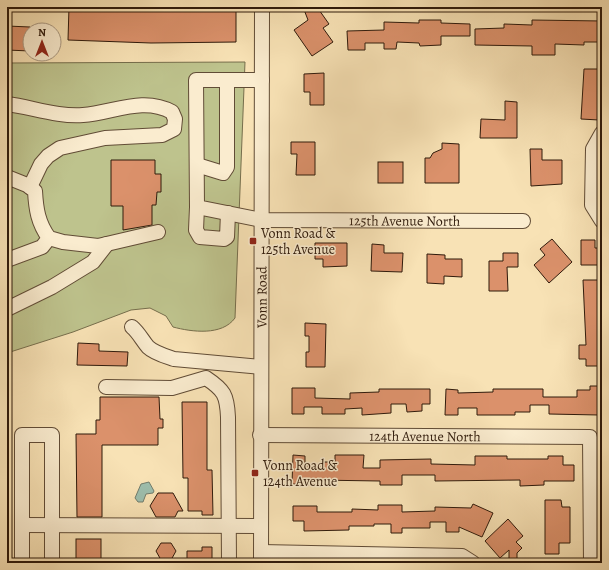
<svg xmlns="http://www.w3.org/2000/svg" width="609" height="570" font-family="Alegreya,serif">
<rect width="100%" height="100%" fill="#f8e2b5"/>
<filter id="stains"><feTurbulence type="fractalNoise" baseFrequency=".005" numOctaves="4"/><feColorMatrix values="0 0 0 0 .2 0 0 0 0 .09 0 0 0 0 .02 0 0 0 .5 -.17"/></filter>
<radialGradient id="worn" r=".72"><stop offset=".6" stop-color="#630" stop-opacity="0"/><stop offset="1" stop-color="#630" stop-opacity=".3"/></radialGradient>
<path fill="#bec38d" stroke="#766e4c" d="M 245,62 L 235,318 C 222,336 192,332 173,327 L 166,316 L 150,308 L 131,310 L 73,332 L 7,353 L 7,63 Z"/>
<polygon fill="#9dbead" stroke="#717c6c" points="149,482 154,491 153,493 146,494 143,502 138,502 135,498 141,484"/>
<g fill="#db916b" stroke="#2f1a0b">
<polygon points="69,7 236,7 236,42 151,43 68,40"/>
<polygon points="303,7 317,7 329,24 323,28 333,42 312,56 294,30 308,20"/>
<polygon points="419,20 441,20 441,23 470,24 470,36 441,36 441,45 420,46 419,43 397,42 396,49 384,49 384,43 365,43 365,50 348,50 347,31 384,30 384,22 419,23"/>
<polygon points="532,20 602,21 602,42 584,42 584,45 555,44 555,55 532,55 532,46 475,45 475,29 504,28 504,24 532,25"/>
<polygon points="7,26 30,27 30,51 7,50"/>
<polygon points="584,69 602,69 599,120 581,119"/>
<polygon points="324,73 324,105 310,105 310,92 304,92 304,74"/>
<polygon points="505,101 517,102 517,138 480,138 481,119 505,120"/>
<polygon points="291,142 315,142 315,175 296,175 297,154 291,154"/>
<polygon points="442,143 459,144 459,183 425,183 425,158 430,158 433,153 442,149"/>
<polygon points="530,149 542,149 542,160 562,160 562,184 531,186"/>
<polygon points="111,160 155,160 155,174 161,174 161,192 157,192 156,205 152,205 152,225 123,230 123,206 111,206"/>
<rect x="378" y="162" width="25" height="21"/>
<polygon points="552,239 572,262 549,283 534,265 545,255 540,249"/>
<polygon points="581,240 595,240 595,248 601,248 601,265 581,265"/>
<polygon points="315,243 347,243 347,266 323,267 323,259 315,259"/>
<polygon points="372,244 384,245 384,253 403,253 402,272 371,271"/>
<polygon points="503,253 518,253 518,267 507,267 508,291 489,291 489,261 503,261"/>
<polygon points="427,254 445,255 445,259 462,259 462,277 444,276 444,284 427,283"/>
<polygon points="583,280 602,280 601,366 586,366 586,359 579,359 579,345 586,345"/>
<polygon points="305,323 326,324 325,367 306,367 306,352 309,352 309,336 305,336"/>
<polygon points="78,343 99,344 99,351 128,352 127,366 77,365"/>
<polygon points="590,386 599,386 599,415 549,414 549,405 530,405 530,412 515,412 515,415 477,415 477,408 458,408 458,415 445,415 446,389 458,390 458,393 493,392 493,389 543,389 543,397 577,397 577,390 590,390"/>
<polygon points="292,388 315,388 315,398 350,399 350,393 379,392 379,389 430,389 430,404 422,404 422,411 407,412 406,404 391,404 391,413 362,415 362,408 345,409 345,414 322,414 322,407 304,407 304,414 292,414"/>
<polygon points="100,397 159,397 160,419 163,419 163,428 158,428 158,445 102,445 102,517 77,517 76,434 96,434 96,420 100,420"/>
<polygon points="182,402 207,402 207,470 212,470 213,515 202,515 202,511 188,511 188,478 183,478"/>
<polygon points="293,455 305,456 305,466 322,466 322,462 335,462 335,455 364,455 363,468 380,468 380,460 431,459 431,464 475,465 475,456 507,456 507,459 548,459 548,456 563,456 563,465 574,465 574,481 544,481 544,485 520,486 520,480 435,481 435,475 402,475 402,485 380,485 380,481 315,480 315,485 292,484"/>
<polygon points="158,493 173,493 183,511 178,511 175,517 156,517 150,506"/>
<polygon points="545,500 561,500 562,507 570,507 570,543 559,543 559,554 545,554"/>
<polygon points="473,504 493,513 482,537 459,527 459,532 446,532 446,522 430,522 430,528 402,528 402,533 391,533 391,524 374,524 374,526 349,526 349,530 304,531 304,521 293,521 293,506 317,506 317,512 352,512 352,509 378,510 378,505 402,505 402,512 435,511 435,507 471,508"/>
<polygon points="508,519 523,536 516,542 522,548 517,553 517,563 509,563 509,550 500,558 485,541"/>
<rect x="76" y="539" width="25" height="24"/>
<polygon points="161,543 171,543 176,551 171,560 161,560 156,551"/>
<polygon points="202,547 212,547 212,563 187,563 187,551 202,551"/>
</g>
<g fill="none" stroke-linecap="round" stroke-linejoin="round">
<defs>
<g id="minor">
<path id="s1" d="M 262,80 L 196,80 L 197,207 L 262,220 L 523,221"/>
<path d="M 7,104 C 31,107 58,117 83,115 C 113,113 143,96 172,112 L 175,119 L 174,129 L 162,135 L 105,138 L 60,148 L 48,156 L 41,164 L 30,187"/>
<polyline points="602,133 593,149 592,205 602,221"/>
<polyline points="197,165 223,173 227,167 227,80"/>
<path d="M 7,177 L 27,185 L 35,191 C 36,209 38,223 49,238 L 63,242 L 98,246 L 158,232"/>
<polyline points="197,207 196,230 200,237 224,239 227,237 228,213"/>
<polyline points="7,260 42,247 49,238"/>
<polyline points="7,309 52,287 93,262 107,244"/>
<path d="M 132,327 C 139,333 142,340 148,347 C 154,353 165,356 174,359 L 261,367"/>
<path d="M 106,387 L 172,388 L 206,378 C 224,390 227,395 228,417 L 229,563"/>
<path id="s2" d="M 260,435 L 590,437 L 591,563"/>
<polyline points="22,525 260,526"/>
<polyline points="261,552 462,556 473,563"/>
<polyline points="22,563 22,435 52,435 52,563"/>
<path id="s3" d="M 261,563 L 262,7"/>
</g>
</defs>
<use href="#minor" stroke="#614c36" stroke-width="16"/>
<use href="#minor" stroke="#faeccf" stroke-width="14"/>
</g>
<g fill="#8f2418" stroke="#faeccf" stroke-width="1.5">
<rect x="249" y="237" width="8" height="8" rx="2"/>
<rect x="251" y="469" width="8" height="8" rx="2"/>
</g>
<g text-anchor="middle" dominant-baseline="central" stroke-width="3" stroke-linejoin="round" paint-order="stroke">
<g font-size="14" fill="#2f1a0b" stroke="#faeccf">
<text stroke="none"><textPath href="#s1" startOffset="402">125th Avenue North</textPath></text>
<text stroke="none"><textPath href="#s3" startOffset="266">Vonn Road</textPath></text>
<text stroke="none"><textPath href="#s2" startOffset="165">124th Avenue North</textPath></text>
</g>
<g font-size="14" fill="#2f1a0b" stroke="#faeccf" text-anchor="start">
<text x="261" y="233">Vonn Road &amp;<tspan x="261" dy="16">125th Avenue</tspan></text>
<text x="263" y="465">Vonn Road &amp;<tspan x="263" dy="16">124th Avenue</tspan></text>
</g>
</g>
<rect width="609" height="570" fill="none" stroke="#f8e2b5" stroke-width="24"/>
<rect x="8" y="8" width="593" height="554" fill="none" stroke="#2f1a0b" stroke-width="2"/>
<rect x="12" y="12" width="585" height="546" fill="none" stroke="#2f1a0b"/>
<g transform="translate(42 42)"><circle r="19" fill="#faeccf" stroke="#a99881"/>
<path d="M0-3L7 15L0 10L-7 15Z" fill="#8f2418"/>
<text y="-6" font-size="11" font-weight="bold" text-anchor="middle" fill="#2f1a0b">N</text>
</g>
<rect width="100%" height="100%" filter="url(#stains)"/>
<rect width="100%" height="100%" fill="url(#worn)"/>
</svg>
